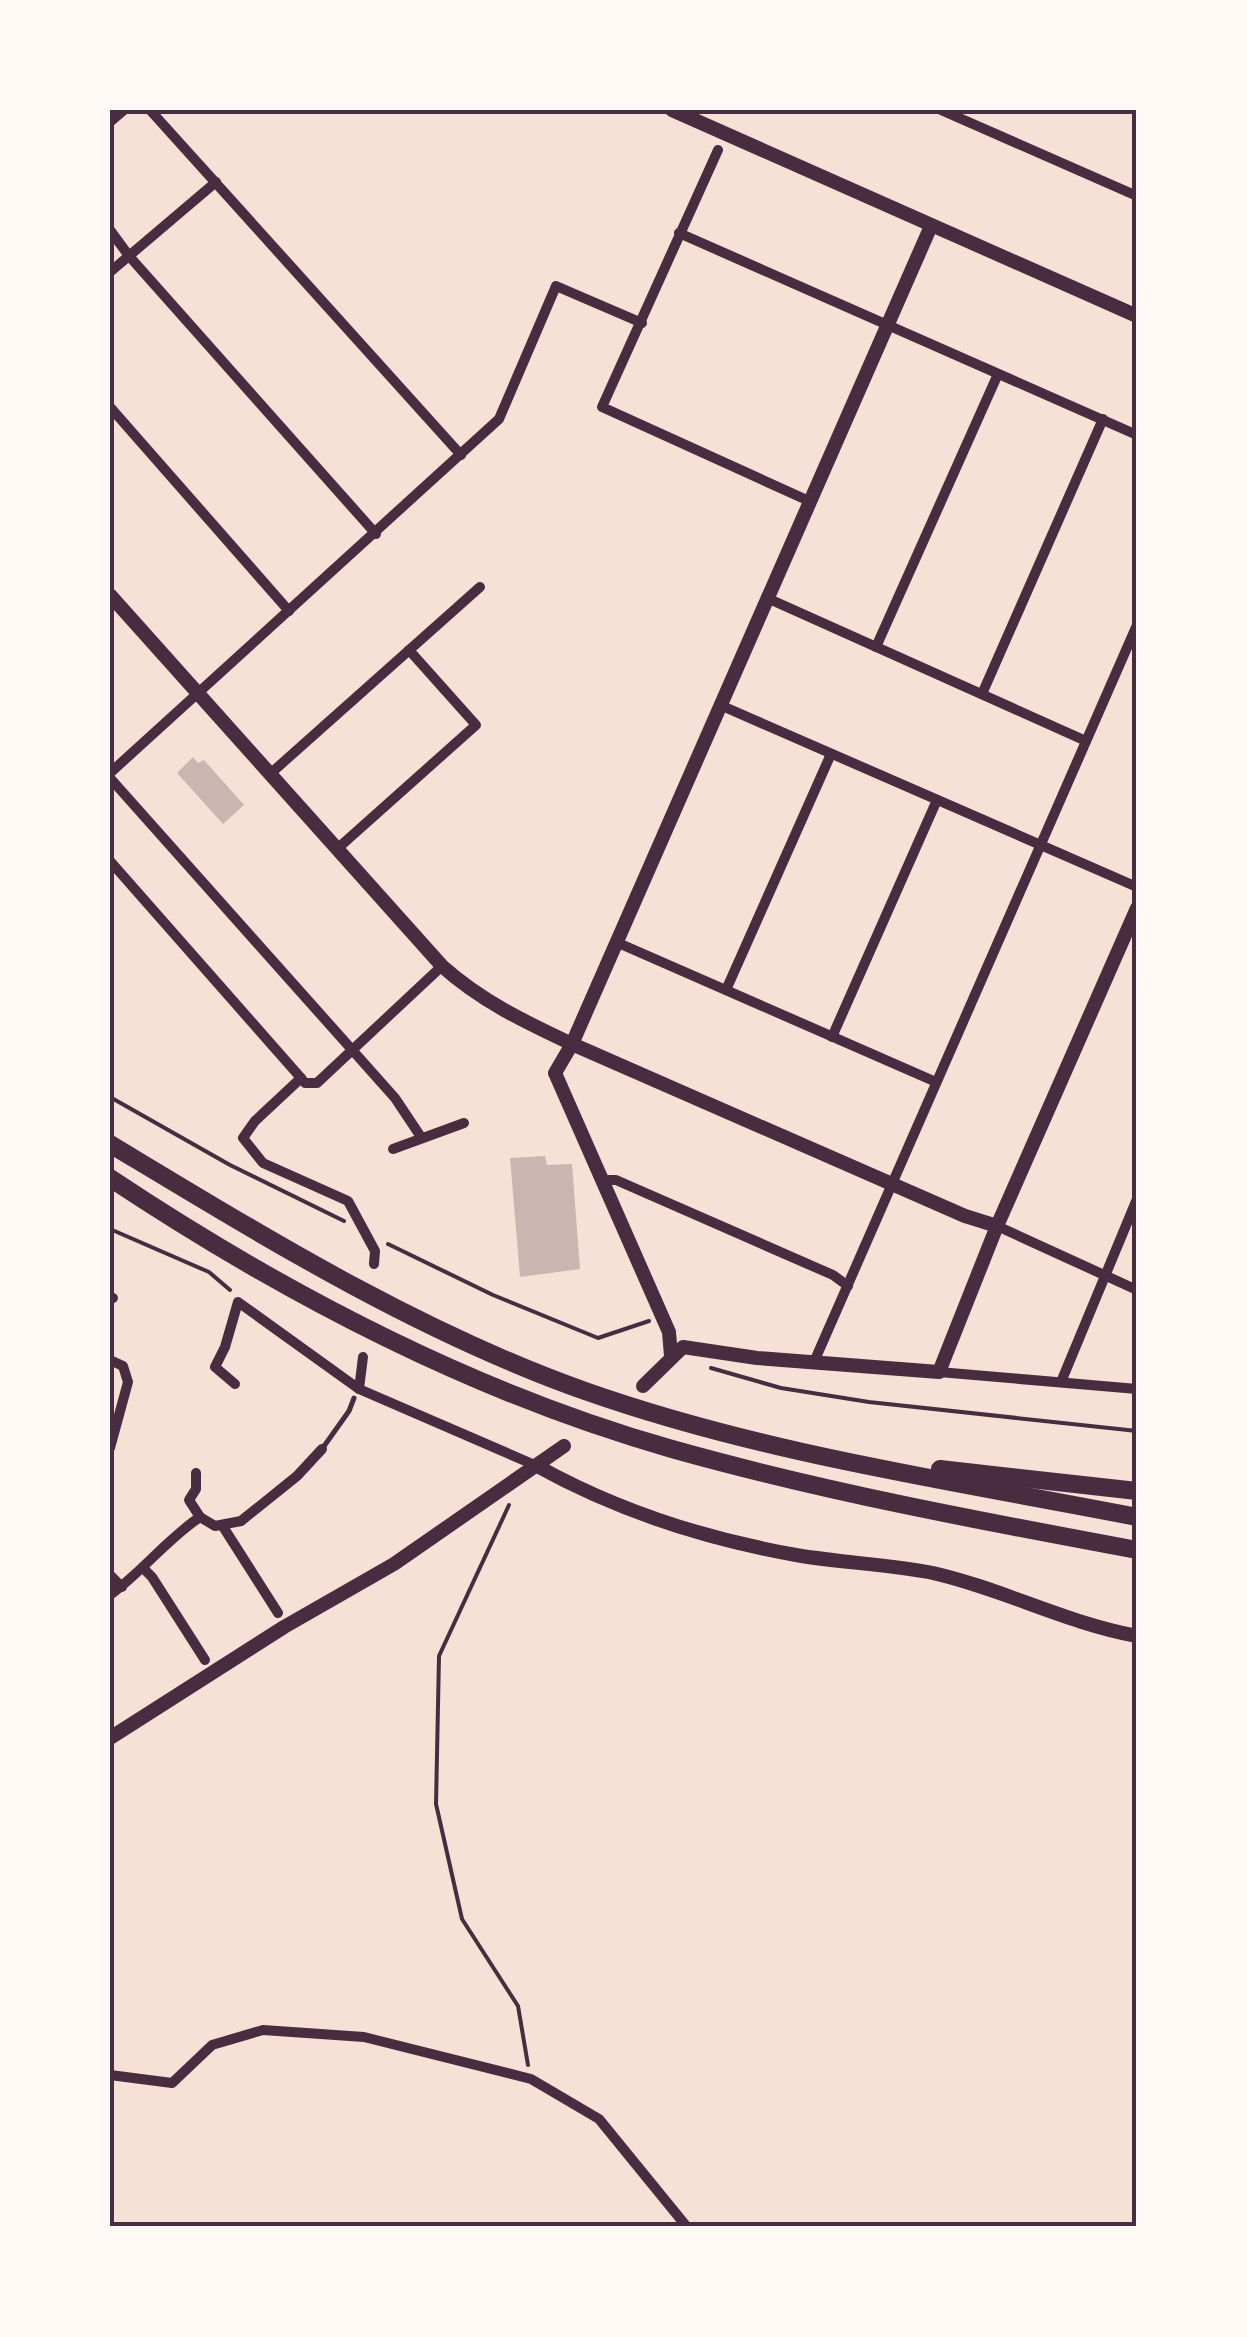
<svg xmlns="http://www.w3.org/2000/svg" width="1247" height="2337" font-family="'Noto Sans',sans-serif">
<rect width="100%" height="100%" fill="#f7e1d7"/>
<g fill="#ccb4b1">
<polygon points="193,757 198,763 204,760 244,805 223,824 177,773"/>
<polygon points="545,1156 547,1165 572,1164 580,1269 520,1277 510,1158"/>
</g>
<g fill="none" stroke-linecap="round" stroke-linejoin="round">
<g stroke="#4a2c40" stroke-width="4">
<polyline points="110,1097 230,1165 344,1221"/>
<polyline points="110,1229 209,1272 230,1290"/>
<polyline points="388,1244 493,1295 598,1338 649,1321"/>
<polyline points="711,1368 781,1388 869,1402 1137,1431"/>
<polyline points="509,1505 439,1656 436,1804 462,1919 518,2006 528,2065"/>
</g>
<polyline stroke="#4a2c40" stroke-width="5" points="322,1449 349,1411 354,1398"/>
<g stroke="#4a2c40" stroke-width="10">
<polyline points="150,110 461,455"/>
<polyline points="941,110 1137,196"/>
<polyline points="110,122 124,110"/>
<polyline points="718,150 602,407 809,501"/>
<polyline points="110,230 129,256 376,534"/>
<polyline points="679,233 1137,435"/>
<polyline points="110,272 216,182"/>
<polyline points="110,407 289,611"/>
<polyline points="767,598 1086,741"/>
<polyline points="876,647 998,374"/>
<polyline points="982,694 1103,419"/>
<polyline points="720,705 1137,887"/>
<polyline points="110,773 499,419 556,286 642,323"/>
<polyline points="270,774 480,587"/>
<polyline points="110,778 395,1098 421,1137"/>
<polyline points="337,849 476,725 409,650"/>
<polyline points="110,861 301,1078"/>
<polyline points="616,942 936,1082"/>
<polyline points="726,990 831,754"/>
<polyline points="832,1037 937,800"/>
<polyline points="393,1149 464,1123"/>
<polyline points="602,1180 616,1180 833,1275 848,1286"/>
<polyline points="997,1226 1137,1290"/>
<polyline points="374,1264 375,1251 348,1201 263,1163 243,1138 255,1121 301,1078 305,1083 317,1083 442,966"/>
<polyline points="110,1297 113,1298"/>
<polyline points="110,1360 123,1366 128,1382 110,1448"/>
<polyline points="814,1362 1137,625"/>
<polyline points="939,1372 1137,1389"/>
<polyline points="1061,1382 1137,1199"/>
<polyline points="235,1384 215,1367 225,1347 238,1302 359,1389 537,1466"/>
<polyline points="359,1389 363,1357"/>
<polyline points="196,1473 196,1489 189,1500 200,1517"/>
<polyline points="222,1525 278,1613"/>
<polyline points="143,1568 152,1577 205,1660"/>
<polyline points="110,1575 122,1587"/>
<path d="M 110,1595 C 142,1572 166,1540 200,1517 L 215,1526 L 241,1521 L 297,1476 L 322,1449"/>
<polyline points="110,2075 172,2083 212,2045 263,2030 364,2037 531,2079 599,2119 687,2227"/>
</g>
<g stroke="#4a2c40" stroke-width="14">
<polyline points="672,110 1137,316"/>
<path d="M 110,595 L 442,966 C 481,1001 525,1022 572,1044 L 965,1216 L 997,1226"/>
<polyline points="671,1356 669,1332 555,1073 572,1044 931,226"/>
<polyline points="643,1386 683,1347 757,1358 939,1372 997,1226 1137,908"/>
<path d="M 537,1466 C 618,1511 706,1539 796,1555 C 842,1563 888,1564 933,1573 C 1003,1589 1066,1623 1137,1636"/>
<polyline points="110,1738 284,1627 394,1564 564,1446"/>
</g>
<g stroke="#4a2c40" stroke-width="18">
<path d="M 110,1144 C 263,1236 416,1331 585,1391 C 764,1454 952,1481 1137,1517"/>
<path d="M 110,1178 C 283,1293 471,1392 672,1449 C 825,1492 981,1521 1137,1550"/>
<polyline points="940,1469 1137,1491"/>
</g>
</g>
<rect width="1247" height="2337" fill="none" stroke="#fffaf5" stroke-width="225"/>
<rect x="112" y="112" width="1022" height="2112" fill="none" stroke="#4a2c40" stroke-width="4"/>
</svg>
